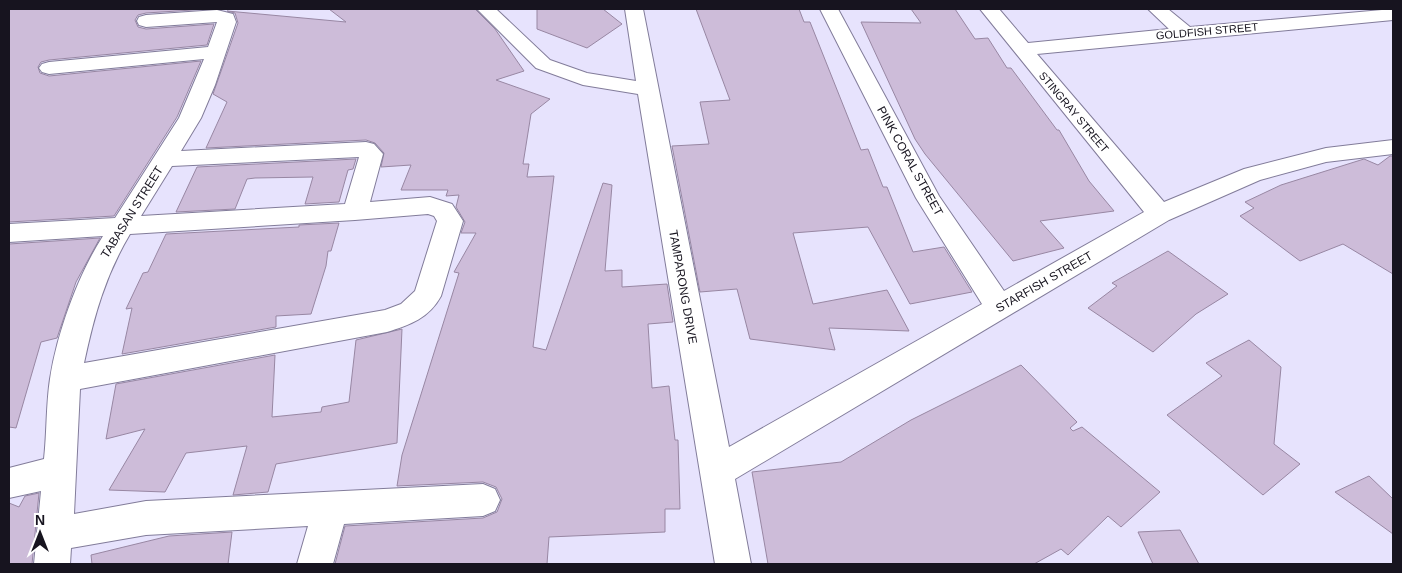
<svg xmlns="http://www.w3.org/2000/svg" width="1402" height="573" font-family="Helvetica,sans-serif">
<rect width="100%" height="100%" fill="#e7e3fd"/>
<g fill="#cdbcd9" stroke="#9887a3">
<polygon points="9,9 208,9 146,13 138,15 135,20 138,27 146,29 214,24 207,45 49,60 41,62 38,67 40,73 49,76 201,61 177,117 114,216 9,222"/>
<polygon points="329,9 475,9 495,29 524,71 496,80 550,99 531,114 523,164 529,164 527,177 554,176 533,347 546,350 603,183 612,185 605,271 622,270 622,287 667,284 673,322 648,324 652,388 669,386 675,440 678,440 680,509 665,509 665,532 549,537 547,564 335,564 345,526 483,518 497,512 502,499 496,487 483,482 397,486 402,455 459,273 454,272 476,233 461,233 465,222 456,207 459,195 446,196 448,190 401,190 411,165 381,167 384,153 375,143 366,140 206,148 227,102 213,94 238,23 235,13 227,11 346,22"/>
<polygon points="537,9 603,9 622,24 587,48 537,29"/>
<polygon points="696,9 799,9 804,22 810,22 861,150 868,149 883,187 887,187 913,252 944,247 972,292 910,304 868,227 793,233 813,304 887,290 909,331 829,328 835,350 750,339 737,289 700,292 672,146 709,144 700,102 730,100"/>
<polygon points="911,9 955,9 975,39 988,38 1007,68 1011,68 1057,130 1059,130 1089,181 1114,211 1040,221 1064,248 1013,261 925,154 915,139 861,22 921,23"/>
<polygon points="1390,156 1393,156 1393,274 1343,244 1300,261 1240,216 1254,208 1245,202 1281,185 1364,159 1378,165"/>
<polygon points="356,159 353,169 348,170 339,202 305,204 313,177 255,178 247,179 235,209 176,212 197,167"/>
<polygon points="339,223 331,251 328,251 326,266 311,314 276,316 276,327 122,354 132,308 126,309 143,273 148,272 166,234 299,227 299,225"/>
<polygon points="100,238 76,282 57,338 41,342 16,428 9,427 9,244"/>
<polygon points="1168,251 1228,294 1196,314 1153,352 1088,308 1117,286 1112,283"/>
<polygon points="402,329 397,443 276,464 268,492 233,495 247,446 186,453 165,492 109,490 145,429 106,439 116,384 275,355 272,417 321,412 322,407 349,402 356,340"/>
<polygon points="1249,340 1281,367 1274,444 1300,464 1263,495 1167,415 1222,376 1206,363"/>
<polygon points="1021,365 1077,422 1070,428 1073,431 1082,427 1160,492 1121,527 1108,516 1068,555 1061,549 1034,564 768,564 752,472 841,462 911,420"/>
<polygon points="1369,476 1393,499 1393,534 1335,492"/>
<polygon points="39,493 32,564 9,564 9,503 19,507 25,496"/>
<polygon points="1180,530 1199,564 1153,564 1138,532"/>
<polygon points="232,532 228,564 92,564 91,555 169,536"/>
</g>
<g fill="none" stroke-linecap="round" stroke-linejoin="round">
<defs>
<g id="street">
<polygon points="477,9 496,9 550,60 587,73 636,81 625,9 643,9 729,447 982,304 916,198 820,9 838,9 939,196 1004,291 1144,212 980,9 999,9 1028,43 1169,29 1148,9 1168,9 1190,27 1393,9 1393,20 1037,54 1164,202 1244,169 1326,148 1393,140 1393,154 1326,162 1260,180 1169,220 735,479 751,564 715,564 638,94 583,85 536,68"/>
<path d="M 217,10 L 233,14 L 236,22 L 215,85 L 201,118 L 181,151 L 366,142 L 374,144 L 383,154 L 370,202 L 430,197 L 452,204 L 463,221 L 441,296 C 429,318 410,325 387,332 L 80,389 L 74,514 L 146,501 L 483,484 L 495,489 L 500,500 L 495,511 L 483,516 L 344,524 L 333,564 L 297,564 L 308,526 L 146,535 L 71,548 L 70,564 L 34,564 L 41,491 L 9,498 L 9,468 L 44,459 C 47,433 46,405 50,379 C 57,333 78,275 103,236 L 9,242 L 9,224 L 115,218 L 179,118 L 204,59 L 49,74 L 42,72 L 39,68 L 42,64 L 49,62 L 208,47 L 217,22 L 146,27 L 139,25 L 137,21 L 139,17 L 146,15 ZM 359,157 L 345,204 L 141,216 L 172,166 ZM 428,214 L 434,216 L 437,221 L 415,291 L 401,304 L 385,310 L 84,363 C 94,316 105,276 130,234 L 355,220 Z"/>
</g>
</defs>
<use href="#street" stroke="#827c9a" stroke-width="2"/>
<use href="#street" fill="#fff" fill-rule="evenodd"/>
</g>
<g text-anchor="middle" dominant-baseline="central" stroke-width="4" stroke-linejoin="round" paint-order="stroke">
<g font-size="11" fill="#17141f" stroke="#fff">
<text transform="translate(1207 31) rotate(-5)">GOLDFISH STREET</text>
<text transform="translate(1074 112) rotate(50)">STINGRAY STREET</text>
</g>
<g font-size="12" fill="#17141f" stroke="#fff">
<text transform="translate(910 161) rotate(61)">PINK CORAL STREET</text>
<text transform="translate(132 212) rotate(-58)">TABASAN STREET</text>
<text transform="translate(1044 282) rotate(-30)">STARFISH STREET</text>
<text transform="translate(683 287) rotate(80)">TAMPARONG DRIVE</text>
</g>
</g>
<rect width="1402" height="573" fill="none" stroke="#17141f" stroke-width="20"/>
<g transform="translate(40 533)" stroke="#ffffff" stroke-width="4" paint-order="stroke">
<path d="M0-4L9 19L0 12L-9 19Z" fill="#17141f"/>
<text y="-8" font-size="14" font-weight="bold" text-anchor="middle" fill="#17141f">N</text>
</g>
</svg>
